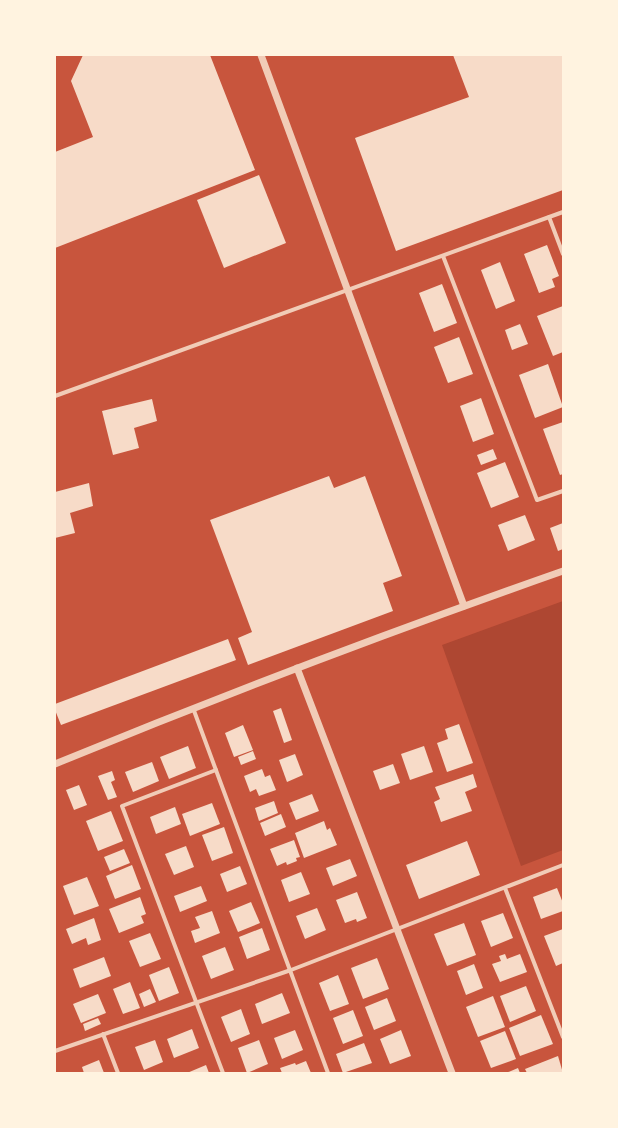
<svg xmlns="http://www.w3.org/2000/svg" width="618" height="1128" font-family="'IBM Plex Sans',sans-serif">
<rect width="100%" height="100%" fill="#c8553d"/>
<polygon fill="#ae4732" points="563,601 563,850 521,866 442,645"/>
<g fill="#f7dbc8">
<polygon points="83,55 210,55 255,170 55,248 55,152 93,137 71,81"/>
<polygon points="453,55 563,55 563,190 396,251 355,138 469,97"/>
<polygon points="259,175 286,243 224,268 197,200"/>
<polygon points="547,245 559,276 552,279 555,287 539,293 524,254"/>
<polygon points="500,262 515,301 496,309 481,270"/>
<polygon points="442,284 457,323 434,332 419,293"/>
<polygon points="563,306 563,352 553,356 537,316"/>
<polygon points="520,324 528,344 512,350 505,330"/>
<polygon points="459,337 473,374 448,383 434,347"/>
<polygon points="548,364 563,407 535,418 519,375"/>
<polygon points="481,398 494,434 473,442 460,406"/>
<polygon points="152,399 157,421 134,428 139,448 113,455 102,411"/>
<polygon points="563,422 563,474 560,475 543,429"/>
<polygon points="493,449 497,459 481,465 477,455"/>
<polygon points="505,462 519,497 491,508 477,473"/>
<polygon points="329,476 334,488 365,476 402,576 383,583 393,611 248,665 238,638 252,632 210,520"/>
<polygon points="89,483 93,506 70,513 75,533 55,538 55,492"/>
<polygon points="525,515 535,540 508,551 498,525"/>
<polygon points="563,523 563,549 558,551 550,528"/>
<polygon points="228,639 236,660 61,725 55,710 55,704"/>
<polygon points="281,708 292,740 284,743 273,711"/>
<polygon points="459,724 473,763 447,772 437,743 448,739 445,729"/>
<polygon points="243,725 253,750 234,757 225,733"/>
<polygon points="188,746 196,768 169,779 160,757"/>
<polygon points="424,746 433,772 410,780 401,754"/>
<polygon points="253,751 256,759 241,765 238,757"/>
<polygon points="295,754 303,775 287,782 279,760"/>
<polygon points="152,762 159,781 133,792 125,772"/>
<polygon points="393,764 400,783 380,790 373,771"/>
<polygon points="262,769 265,777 270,775 276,790 259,796 256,789 250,792 244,776"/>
<polygon points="112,771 115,780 111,782 117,797 108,800 98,776"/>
<polygon points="473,774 477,787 465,792 472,811 441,822 434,802 440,799 435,787"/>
<polygon points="79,785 87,805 74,810 66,790"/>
<polygon points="312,794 319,811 296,820 289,803"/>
<polygon points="274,801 278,813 259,821 255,808"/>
<polygon points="212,803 220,824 190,836 182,814"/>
<polygon points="175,807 181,824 156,834 150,817"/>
<polygon points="111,811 123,841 98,851 86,821"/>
<polygon points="281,814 286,827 265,836 260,823"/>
<polygon points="324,821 327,830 330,828 337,845 304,858 295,833"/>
<polygon points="224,827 233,853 212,861 202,835"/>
<polygon points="294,840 300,857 296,858 297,861 287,865 286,862 277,866 270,849"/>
<polygon points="467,841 480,875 419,899 406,865"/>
<polygon points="186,846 194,867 174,875 165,854"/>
<polygon points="124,849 130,863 110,871 104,857"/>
<polygon points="350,859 357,876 333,886 326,868"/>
<polygon points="132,865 141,889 115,899 106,876"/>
<polygon points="240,866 247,884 227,892 220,874"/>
<polygon points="301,872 310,894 289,902 281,880"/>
<polygon points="87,877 99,906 74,915 63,886"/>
<polygon points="201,886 207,901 180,912 174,896"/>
<polygon points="557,888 563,903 563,911 541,919 533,897"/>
<polygon points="357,892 367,918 357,922 356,919 345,923 336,900"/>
<polygon points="140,897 146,914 141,916 144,923 119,933 109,909"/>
<polygon points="251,902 260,923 238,932 229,911"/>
<polygon points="317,908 326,930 305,939 296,916"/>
<polygon points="212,911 220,933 195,943 191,931 200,928 195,917"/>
<polygon points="503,913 513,938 491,947 481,921"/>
<polygon points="94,918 101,940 88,945 86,938 72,944 66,929"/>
<polygon points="464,923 476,955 447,966 434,934"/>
<polygon points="262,928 270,950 247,959 239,937"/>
<polygon points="563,929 563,963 556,966 544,936"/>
<polygon points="150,933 161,959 140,967 129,941"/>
<polygon points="225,947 234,970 211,979 202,956"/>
<polygon points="505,954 507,959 520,954 527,972 500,982 492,964 501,961 499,956"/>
<polygon points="104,957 111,976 80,988 73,969"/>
<polygon points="377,958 389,989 363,999 351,968"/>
<polygon points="474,964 483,988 466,995 457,971"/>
<polygon points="169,967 179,993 159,1001 149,975"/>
<polygon points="338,975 349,1004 330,1011 319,983"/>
<polygon points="130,982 140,1008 123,1014 113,989"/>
<polygon points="526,986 536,1011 510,1022 500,996"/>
<polygon points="150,989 156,1002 144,1007 139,994"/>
<polygon points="282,993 290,1013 262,1024 255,1004"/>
<polygon points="98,994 106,1013 81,1023 73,1004"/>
<polygon points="493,996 505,1027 478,1037 466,1007"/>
<polygon points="387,998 396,1021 374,1030 365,1007"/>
<polygon points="241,1009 250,1034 231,1042 221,1017"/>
<polygon points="353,1010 363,1036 343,1044 333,1018"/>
<polygon points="541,1015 553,1044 520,1056 509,1028"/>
<polygon points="98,1018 101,1024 85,1031 83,1024"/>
<polygon points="192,1029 199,1048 174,1058 167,1039"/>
<polygon points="295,1030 303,1050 282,1059 274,1038"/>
<polygon points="401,1030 411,1056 390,1064 380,1039"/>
<polygon points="505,1031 516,1059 491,1068 480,1041"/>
<polygon points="155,1040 163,1062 144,1070 135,1047"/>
<polygon points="259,1040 268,1064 247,1073 238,1048"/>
<polygon points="364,1043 372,1063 343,1073 336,1054"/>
<polygon points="558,1056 563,1073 527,1073 525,1069"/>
<polygon points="99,1060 104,1073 84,1073 82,1067"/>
<polygon points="306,1061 311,1073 282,1073 280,1068 295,1063 296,1065"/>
<polygon points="206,1065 209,1073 187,1073"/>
<polygon points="518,1068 520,1073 506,1073"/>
</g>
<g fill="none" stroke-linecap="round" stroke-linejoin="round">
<g stroke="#f1ccb7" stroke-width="4">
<polyline points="549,217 563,254"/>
<polyline points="443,256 537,500 563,491"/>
<polyline points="55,396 563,212"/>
<polyline points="193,708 328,1073"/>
<polyline points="216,770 122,806 223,1073"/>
<polyline points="505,888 563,1037"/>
<polyline points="103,1034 118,1073"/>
<polyline points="55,1051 291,970 563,865"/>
</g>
<g stroke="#f1ccb7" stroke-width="7">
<polyline points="261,55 464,606"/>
<polyline points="297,668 452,1073"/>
<path d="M 55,764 C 223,695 392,631 563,571"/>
</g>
</g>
<rect width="618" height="1128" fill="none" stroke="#fff3e0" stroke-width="112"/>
</svg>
